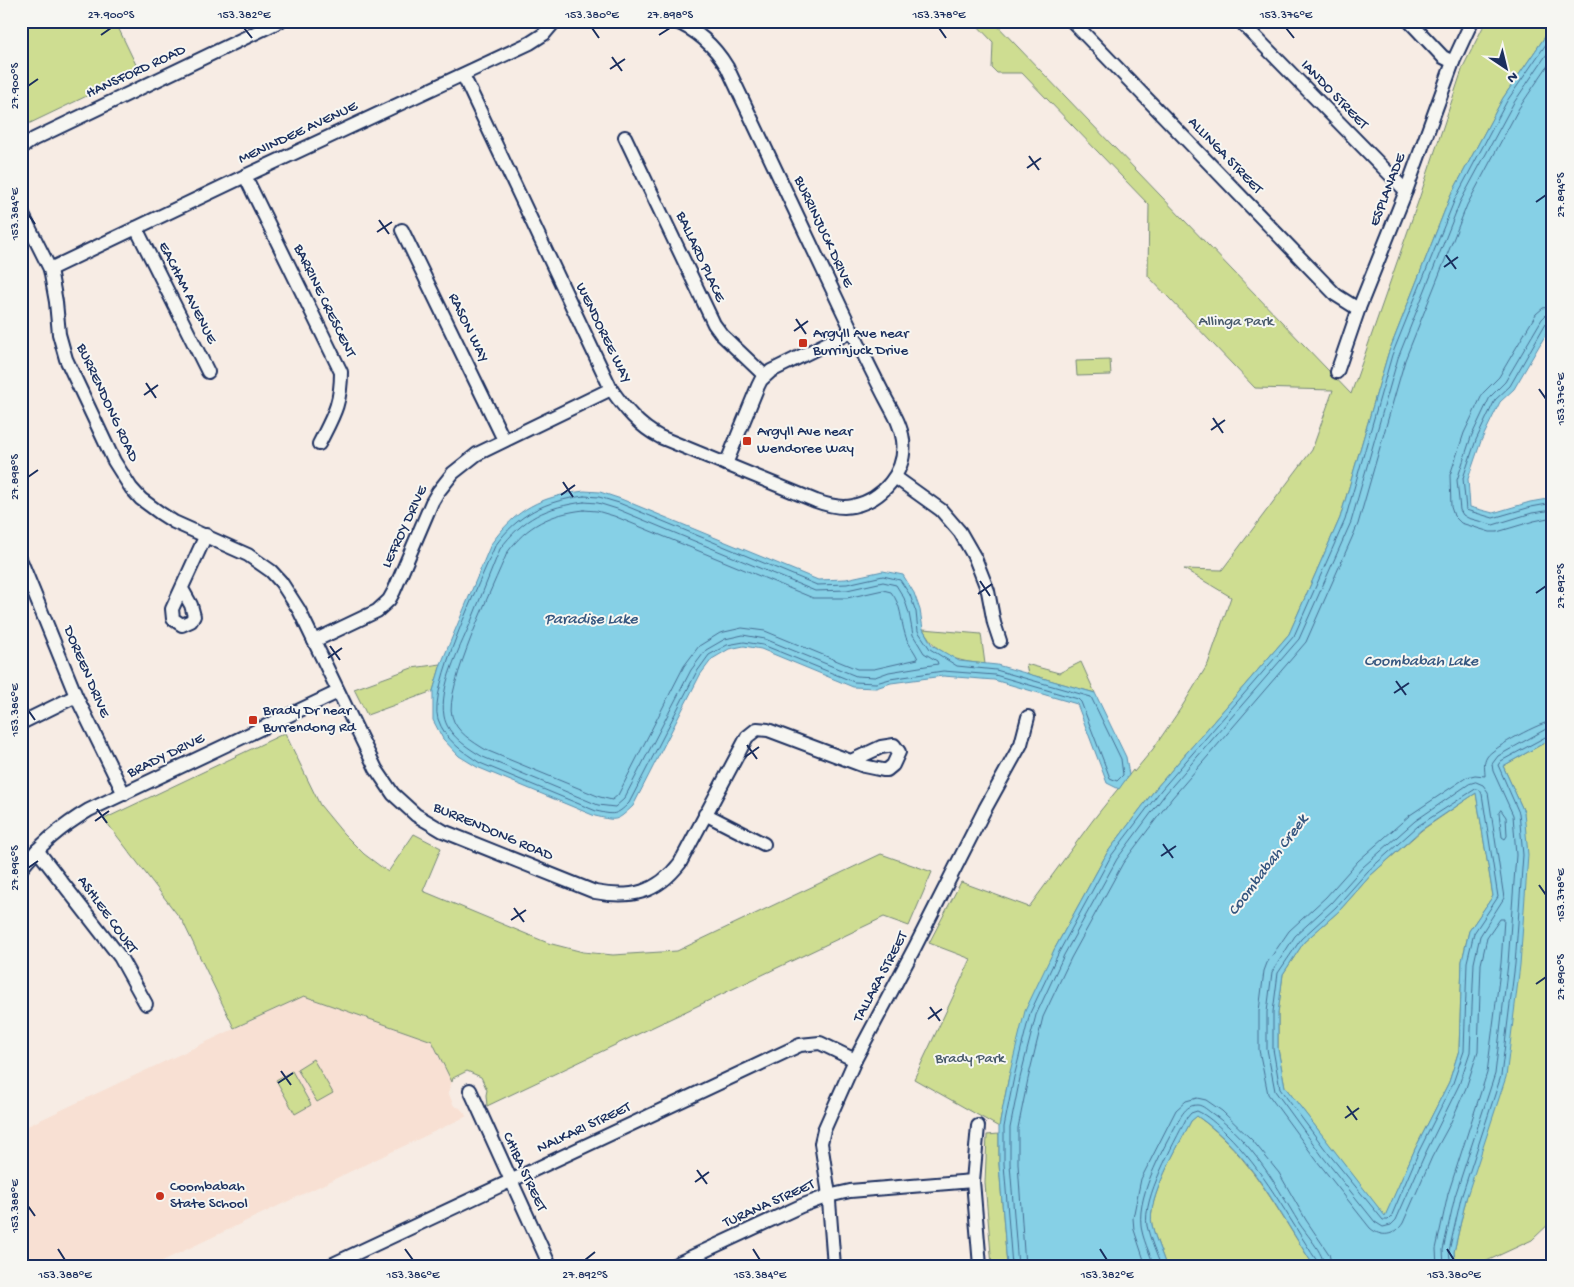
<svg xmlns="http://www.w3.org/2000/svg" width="1574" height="1287" font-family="'Gochi Hand',sans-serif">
<rect width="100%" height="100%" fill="#f7ece4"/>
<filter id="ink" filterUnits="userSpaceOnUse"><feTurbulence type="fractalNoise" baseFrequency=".02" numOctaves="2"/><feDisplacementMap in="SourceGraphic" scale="10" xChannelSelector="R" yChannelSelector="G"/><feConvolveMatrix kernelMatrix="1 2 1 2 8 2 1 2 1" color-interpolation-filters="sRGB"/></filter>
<g filter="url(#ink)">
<polygon fill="#f8e0d3" points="304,996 432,1041 452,1082 448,1092 454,1106 460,1108 467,1116 152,1266 21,1266 21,1129"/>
<g fill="#cedd91" stroke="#748678">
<polygon points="21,21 115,21 139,71 22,127"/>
<polygon points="973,21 993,21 1351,394 1419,199 1463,67 1486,21 1553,21 1553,25 1503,98 1450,197 1388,354 1340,518 1289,634 1157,787 1107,853 1054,950 1009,1076 999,1127 914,1079 971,959 929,943 961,882 1029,907 1093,820 1133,770 1134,772 1153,749 1181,708 1208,664 1231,597 1184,569 1222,570 1312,450 1333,390 1255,388 1148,276 1149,205 1022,73 997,73 992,68 993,42"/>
<polygon points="1110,360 1111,375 1077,376 1076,361"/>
<path d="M 923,629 L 981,634 L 985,664 C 955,661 939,657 923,629 Z"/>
<polygon points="1081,662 1095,693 1028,674 1026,664 1059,673"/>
<polygon points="441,664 433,691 367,715 354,689 412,668"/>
<polygon points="285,733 320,805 343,833 364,854 388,872 414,834 441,848 423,891 548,943 583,952 613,955 677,951 881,854 932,872 909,926 884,917 487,1106 486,1095 487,1090 481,1077 467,1071 453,1078 452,1082 432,1041 304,996 234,1028 183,922 104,819"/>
<polygon points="1553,738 1553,1220 1532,1240 1476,1266 1455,1263 1454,1252 1466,1199 1524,812 1503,766"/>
<polygon points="1476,793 1493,896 1469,931 1462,961 1459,1050 1449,1082 1415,1149 1385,1217 1285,1087 1278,1049 1278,1013 1283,974 1304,942 1339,911 1371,875 1422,830"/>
<polygon points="313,1059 333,1093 317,1102 297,1069"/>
<polygon points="292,1071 311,1105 295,1114 276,1080"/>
<path d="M 1197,1116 C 1252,1156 1277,1211 1314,1266 L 1243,1266 L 1243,1263 L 1239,1263 L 1237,1266 L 1166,1266 C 1162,1253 1155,1239 1152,1225 C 1146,1199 1179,1145 1191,1121 Z"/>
<polygon points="999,1134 999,1164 1007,1266 992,1266 985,1183 987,1135"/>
</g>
<g fill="#86d0e6" stroke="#5b90b0" fill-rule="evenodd">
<path d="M 1553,25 L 1553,322 L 1514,389 L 1500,402 L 1481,441 L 1468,479 L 1470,507 L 1493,513 L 1530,502 L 1553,498 L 1553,738 L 1503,766 L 1524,812 L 1528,855 L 1520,965 L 1506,1077 L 1466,1199 L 1454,1252 L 1456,1266 L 1314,1266 C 1279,1213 1251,1153 1197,1116 L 1191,1121 C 1179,1145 1146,1199 1152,1225 C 1155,1239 1162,1253 1166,1266 L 1007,1266 L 999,1164 L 999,1127 L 1009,1076 L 1025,1011 L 1054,950 L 1107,853 L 1157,787 L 1289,634 L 1340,518 L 1388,354 L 1450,197 L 1503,98 ZM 1476,793 L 1493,896 L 1469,931 L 1462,961 L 1459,1050 L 1449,1082 L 1415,1149 L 1385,1216 L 1285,1087 L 1278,1049 L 1278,1013 L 1283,974 L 1304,942 L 1339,911 L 1371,875 L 1421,830 Z"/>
<path d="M 584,491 L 600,492 L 621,499 L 818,580 L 846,579 L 883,571 L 903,575 L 914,593 L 920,610 L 923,629 L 932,645 L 959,661 L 997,665 L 1095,693 L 1126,757 L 1129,775 L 1119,789 L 1107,783 L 1077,704 L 994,680 L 943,676 L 891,683 L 876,688 L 853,687 L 761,649 L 744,646 L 729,649 L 712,659 L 700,675 L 633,806 C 616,822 617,821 595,816 L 477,767 L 459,756 L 443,739 L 433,720 L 433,691 L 441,664 L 491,544 C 517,508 540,497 584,491 Z"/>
</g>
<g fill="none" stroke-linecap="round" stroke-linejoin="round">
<g stroke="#466f94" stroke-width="1">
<polyline points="1553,306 1543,308 1536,314 1499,377 1483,393 1464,433 1450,475 1451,507 1454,516 1461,523 1490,532 1497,532 1534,521 1553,517"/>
<polyline points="1553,314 1546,315 1542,319 1505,382 1490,397 1471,437 1457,480 1460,510 1463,515 1468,518 1493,525 1532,513 1553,510"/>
<polyline points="1553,320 1546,323 1510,386 1495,400 1476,440 1463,478 1466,510 1493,518 1531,507 1553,503"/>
<path d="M 584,496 L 599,497 L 619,503 L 817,585 L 847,584 L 883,576 L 900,580 L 910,595 L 916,612 L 918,631 L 930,649 L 957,666 L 996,670 L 1091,697 L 1121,759 L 1123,775 L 1117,781 L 1110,778 L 1081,702 L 1078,699 L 995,675 L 943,671 L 890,679 L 876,683 L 854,682 L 763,645 L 744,642 L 727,645 L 709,655 L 696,673 L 629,803 C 616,816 614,815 596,811 L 480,763 C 463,752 445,740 438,719 C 428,689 481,580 495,546 C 518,514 545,501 584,496 Z"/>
<path d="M 584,502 L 598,503 L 617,509 L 815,591 L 847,590 L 883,582 L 896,585 L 904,598 L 909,613 L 913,635 L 924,653 L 937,661 L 938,664 L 889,672 L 875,677 L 856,676 L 765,639 L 743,635 L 725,639 L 706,650 L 691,670 L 624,799 L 615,807 L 598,805 L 483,757 C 468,748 447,735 444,716 C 439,687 459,650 470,624 C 480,599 490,574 500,549 C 523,518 546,507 584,502 Z"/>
<path d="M 584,510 L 597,511 L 614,516 L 813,598 L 847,598 L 883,590 L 891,592 C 902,606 900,618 905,634 C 907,643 915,651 918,659 L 874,669 L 857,669 L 765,631 L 742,628 L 720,633 L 699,646 L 684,666 L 618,795 L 612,800 L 600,797 L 486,750 C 473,742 456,732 452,716 C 444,689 494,584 507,553 C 527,525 550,514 584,510 Z"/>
<polygon points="1476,782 1483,785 1488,792 1504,898 1480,936 1474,963 1470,1052 1459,1085 1425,1154 1396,1220 1391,1225 1383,1227 1375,1222 1323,1157 1275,1091 1267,1049 1267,1012 1272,972 1295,936 1331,903 1363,867 1415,821 1469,784"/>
<polygon points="1476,789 1480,790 1482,794 1498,897 1474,933 1467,962 1464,1051 1453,1083 1419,1151 1391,1217 1388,1220 1383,1220 1328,1153 1280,1089 1273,1049 1273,1012 1278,973 1301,939 1336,907 1368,871 1418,826"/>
<polygon points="1501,810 1506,817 1507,836 1505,839 1502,837 1499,813"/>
<polyline points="1012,1266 1004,1164 1004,1127 1014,1077 1030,1013 1059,952 1111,856 1161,790 1294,636 1345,520 1392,355 1455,199 1507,101 1553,34"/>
<polyline points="1018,1266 1010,1164 1010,1128 1020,1078 1036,1015 1064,955 1117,859 1166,793 1299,639 1351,522 1398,358 1460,202 1513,104 1553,45"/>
<polyline points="1025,1266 1018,1164 1018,1128 1028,1079 1043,1017 1071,958 1123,863 1172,798 1306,642 1358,524 1405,360 1467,205 1519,108 1553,58"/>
<polyline points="1146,1266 1134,1230 1133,1218 1141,1179 1176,1110 1186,1101 1197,1098 1206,1100 1222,1111 1253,1141 1279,1173 1306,1220 1329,1254 1332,1266"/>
<path d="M 1154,1266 C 1150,1253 1142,1238 1141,1225 C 1137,1192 1166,1144 1181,1116 C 1185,1110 1189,1105 1197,1105 C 1203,1105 1208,1111 1213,1114 C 1252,1142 1275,1183 1299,1223 C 1306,1234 1324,1253 1324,1266"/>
<path d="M 1161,1266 C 1156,1253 1150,1239 1147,1226 C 1142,1198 1174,1144 1186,1119 L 1191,1113 L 1197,1111 C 1207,1115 1217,1125 1225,1132 C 1264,1170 1287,1216 1317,1261 L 1318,1266"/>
<path d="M 1437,1266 L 1436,1249 L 1448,1194 L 1487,1073 L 1501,963 L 1504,919 L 1500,919 L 1487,938 L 1481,964 L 1478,1051 L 1466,1088 L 1450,1124 L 1432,1157 L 1403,1223 C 1395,1236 1381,1238 1370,1228 L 1317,1161 L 1268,1094 L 1259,1050 L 1259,1011 L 1264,971 L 1267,963 L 1289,931 L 1326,897 L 1358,861 L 1410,815 L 1467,777 L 1475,775 L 1485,776 C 1485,770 1483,763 1487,757 C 1492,748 1542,721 1553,721"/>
<polyline points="1444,1266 1443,1250 1455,1196 1495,1074 1508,963 1516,855 1513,815 1493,771 1492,764 1498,756 1546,729 1553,728"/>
<polyline points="1451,1266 1449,1251 1461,1198 1501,1076 1515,964 1523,855 1519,813 1498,765 1501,761 1549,735 1553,734"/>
</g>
<defs>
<g id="minor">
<polyline points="1072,21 1336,295 1355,307 1359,308"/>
<polyline points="1240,21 1406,191"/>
<polyline points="1409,21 1443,57 1453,62"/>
<path d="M 463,75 L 611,389 C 625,409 639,426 660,437 L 816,501 C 827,505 840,509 853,506 C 882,500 907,472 903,440 C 901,425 893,412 886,399 C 874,376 863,353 852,331 C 810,243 769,155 727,67 C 715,47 697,30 674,21"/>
<polyline points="625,137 714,324 722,335 765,376"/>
<polyline points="21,148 34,139 280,21"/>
<path d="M 245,176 L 341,372 C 341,405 333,416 319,444"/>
<path d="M 21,211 L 50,269 L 56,302 L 59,334 L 66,359 L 114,461 L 131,488 L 141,499 L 160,513 L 174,522 L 248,555 L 271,571 L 281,582 L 299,610 L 376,769 L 393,794 L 416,815 L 443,831 L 595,892 C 631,899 657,893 680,863 L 747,737 L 757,729 L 768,730 L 864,766 L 883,770 L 887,770 L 893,765 L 899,752 L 894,745 L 881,747 L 851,761"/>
<polyline points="136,228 208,372"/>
<polyline points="402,230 504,440"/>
<polyline points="50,269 245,176 530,43 544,34 555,21"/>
<polyline points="1337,372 1359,308 1406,191 1453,62 1472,21"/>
<polyline points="726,464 758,386 761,380 771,371 852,331"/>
<polyline points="895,477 941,510 960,532 975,558 988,591 994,623 1000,641"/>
<polyline points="21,561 76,696 124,794"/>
<polyline points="182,589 191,605 194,616 191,621 182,625 173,619 172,609 206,535"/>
<polyline points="314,641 377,611 389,600 394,591 432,502 438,492 453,473 477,454 611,389"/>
<polyline points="21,723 76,696"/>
<polyline points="705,814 764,844"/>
<polyline points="37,850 120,957 146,1004"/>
<path d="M 21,869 C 40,844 62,826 89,810 L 338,692"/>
<polyline points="470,1090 550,1266"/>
<polyline points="978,1126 973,1181 980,1266"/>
<polyline points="329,1266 800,1045 820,1043 855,1060"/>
<polyline points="672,1266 801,1206 828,1196 850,1191 973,1181"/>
<polyline points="834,1266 828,1188 821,1143 824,1130 855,1060 915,947 985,809 1021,744 1028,717"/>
</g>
</defs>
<use href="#minor" stroke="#1b2f5e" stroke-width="16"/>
<use href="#minor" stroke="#f6f6f2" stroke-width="12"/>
</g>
</g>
<path fill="none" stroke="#1b2f5e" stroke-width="2" d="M 244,28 L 252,38M 592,28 L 599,38M 939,28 L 946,38M 1286,28 L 1294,38M 101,35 L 111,28M 659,35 L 670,28M 612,57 L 622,71M 610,69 L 625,59M 28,86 L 38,79M 1029,156 L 1039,170M 1027,168 L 1041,158M 1536,202 L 1546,195M 28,214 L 35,224M 379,220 L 389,234M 377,232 L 392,222M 1446,255 L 1456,269M 1444,267 L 1458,257M 796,319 L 806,334M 794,331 L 808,321M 146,383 L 156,398M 1539,389 L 1546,399M 144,395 L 158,385M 1213,418 L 1223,433M 1211,430 L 1225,420M 28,477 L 38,470M 563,482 L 573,497M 561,495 L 575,485M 980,581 L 990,596M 1536,593 L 1546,586M 978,594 L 992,584M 330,646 L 340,660M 328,658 L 342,648M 1396,681 L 1406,695M 1394,693 L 1409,683M 28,710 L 35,720M 747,745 L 757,759M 745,757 L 759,747M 97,809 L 107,823M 95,821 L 109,811M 1163,844 L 1173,858M 1161,856 L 1176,846M 28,868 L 38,861M 1539,885 L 1546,895M 514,908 L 524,922M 511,920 L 526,910M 1536,984 L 1546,977M 930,1007 L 940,1021M 928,1019 L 942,1009M 281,1071 L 291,1085M 278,1083 L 293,1073M 1347,1106 L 1357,1120M 1345,1118 L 1359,1108M 697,1170 L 707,1184M 695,1182 L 709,1172M 28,1206 L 35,1216M 58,1249 L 65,1260M 405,1249 L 413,1260M 753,1249 L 760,1260M 1100,1249 L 1107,1260M 1447,1249 L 1454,1260M 585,1260 L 595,1252"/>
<g fill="#c8321e" stroke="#f6f6f2" stroke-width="2">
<rect x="798" y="338" width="10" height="10" rx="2.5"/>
<rect x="742" y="436" width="10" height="10" rx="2.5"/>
<rect x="248" y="715" width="10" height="10" rx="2.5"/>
<circle cx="160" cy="1196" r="5"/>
</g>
<g text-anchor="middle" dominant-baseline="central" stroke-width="4" stroke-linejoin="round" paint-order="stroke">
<g font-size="15" fill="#1b2f5e" stroke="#f6f6f2">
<text transform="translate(136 72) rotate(-25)">HANSFORD ROAD</text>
<text transform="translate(1334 95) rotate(46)">IANDO STREET</text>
<text transform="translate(298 133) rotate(-25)">MENINDEE AVENUE</text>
<text transform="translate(1225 156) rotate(46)">ALLINGA STREET</text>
<text transform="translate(1388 190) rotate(-69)">ESPLANADE</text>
<text transform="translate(823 232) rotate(65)">BURRINJUCK DRIVE</text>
<text transform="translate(700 257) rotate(65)">BALLARD PLACE</text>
<text transform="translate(187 293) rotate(63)">EACHAM AVENUE</text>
<text transform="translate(324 301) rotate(64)">BARRINE CRESCENT</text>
<text transform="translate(468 328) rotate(64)">RASON WAY</text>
<text transform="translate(603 333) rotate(64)">WENDOREE WAY</text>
<text transform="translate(107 403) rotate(65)">BURRENDONG ROAD</text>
<text transform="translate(405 527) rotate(-65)">LEFROY DRIVE</text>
<text transform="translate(86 672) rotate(67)">DOREEN DRIVE</text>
<text transform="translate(166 756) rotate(-26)">BRADY DRIVE</text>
<text transform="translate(493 832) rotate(23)">BURRENDONG ROAD</text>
<text transform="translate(107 915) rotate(54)">ASHLEE COURT</text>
<text transform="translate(881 977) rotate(-62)">TALLARA STREET</text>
<text transform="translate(584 1128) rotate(-25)">NALKARI STREET</text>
<text transform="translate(524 1172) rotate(65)">CHIBA STREET</text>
<text transform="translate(769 1204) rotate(-24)">TURANA STREET</text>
</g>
<g font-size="15" fill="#485a6b" stroke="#f6f6f2">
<text x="1236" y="322">Allinga Park</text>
<text x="970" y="1059">Brady Park</text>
</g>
<g font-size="15" fill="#1b2f5e" stroke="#f6f6f2" text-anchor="start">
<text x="813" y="334">Argyll Ave near<tspan x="813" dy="17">Burrinjuck Drive</tspan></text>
<text x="757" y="432">Argyll Ave near<tspan x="757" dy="17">Wendoree Way</tspan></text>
<text x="263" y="711">Brady Dr near<tspan x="263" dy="17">Burrendong Rd</tspan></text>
<text x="170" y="1187">Coombabah<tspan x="170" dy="17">State School</tspan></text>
</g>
<g font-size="16" font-style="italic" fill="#365780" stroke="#f6f6f2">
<text x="591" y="620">Paradise Lake</text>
<text x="1421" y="662">Coombabah Lake</text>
<text transform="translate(1269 866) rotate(-53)">Coombabah Creek</text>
</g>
</g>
<rect width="1574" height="1287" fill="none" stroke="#f6f6f2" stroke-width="55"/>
<g transform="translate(1506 68) rotate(145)" stroke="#f6f6f2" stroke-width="4" paint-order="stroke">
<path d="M0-4L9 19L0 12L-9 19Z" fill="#1b2f5e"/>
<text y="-8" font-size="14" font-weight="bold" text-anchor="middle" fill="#1b2f5e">N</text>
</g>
<rect x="28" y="28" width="1518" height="1232" fill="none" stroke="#1b2f5e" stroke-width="2"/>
<g font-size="12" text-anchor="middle" fill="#1b2f5e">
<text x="111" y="18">27.900°S</text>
<text x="244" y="18">153.382°E</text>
<text x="592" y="18">153.380°E</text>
<text x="670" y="18">27.898°S</text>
<text x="939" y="18">153.378°E</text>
<text x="1286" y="18">153.376°E</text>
<text transform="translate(14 86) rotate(-90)" y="4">27.900°S</text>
<text transform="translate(1560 195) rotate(-90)" y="4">27.894°S</text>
<text transform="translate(14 214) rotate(-90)" y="4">153.384°E</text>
<text transform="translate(1560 399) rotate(-90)" y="4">153.376°E</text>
<text transform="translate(14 477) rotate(-90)" y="4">27.898°S</text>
<text transform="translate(1560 586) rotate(-90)" y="4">27.892°S</text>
<text transform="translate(14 710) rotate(-90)" y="4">153.386°E</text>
<text transform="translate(14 868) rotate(-90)" y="4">27.896°S</text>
<text transform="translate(1560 895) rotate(-90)" y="4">153.378°E</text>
<text transform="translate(1560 977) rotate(-90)" y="4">27.890°S</text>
<text transform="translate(14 1206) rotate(-90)" y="4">153.388°E</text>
<text x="65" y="1278">153.388°E</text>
<text x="413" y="1278">153.386°E</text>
<text x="585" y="1278">27.892°S</text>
<text x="760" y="1278">153.384°E</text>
<text x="1107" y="1278">153.382°E</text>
<text x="1454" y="1278">153.380°E</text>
</g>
</svg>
